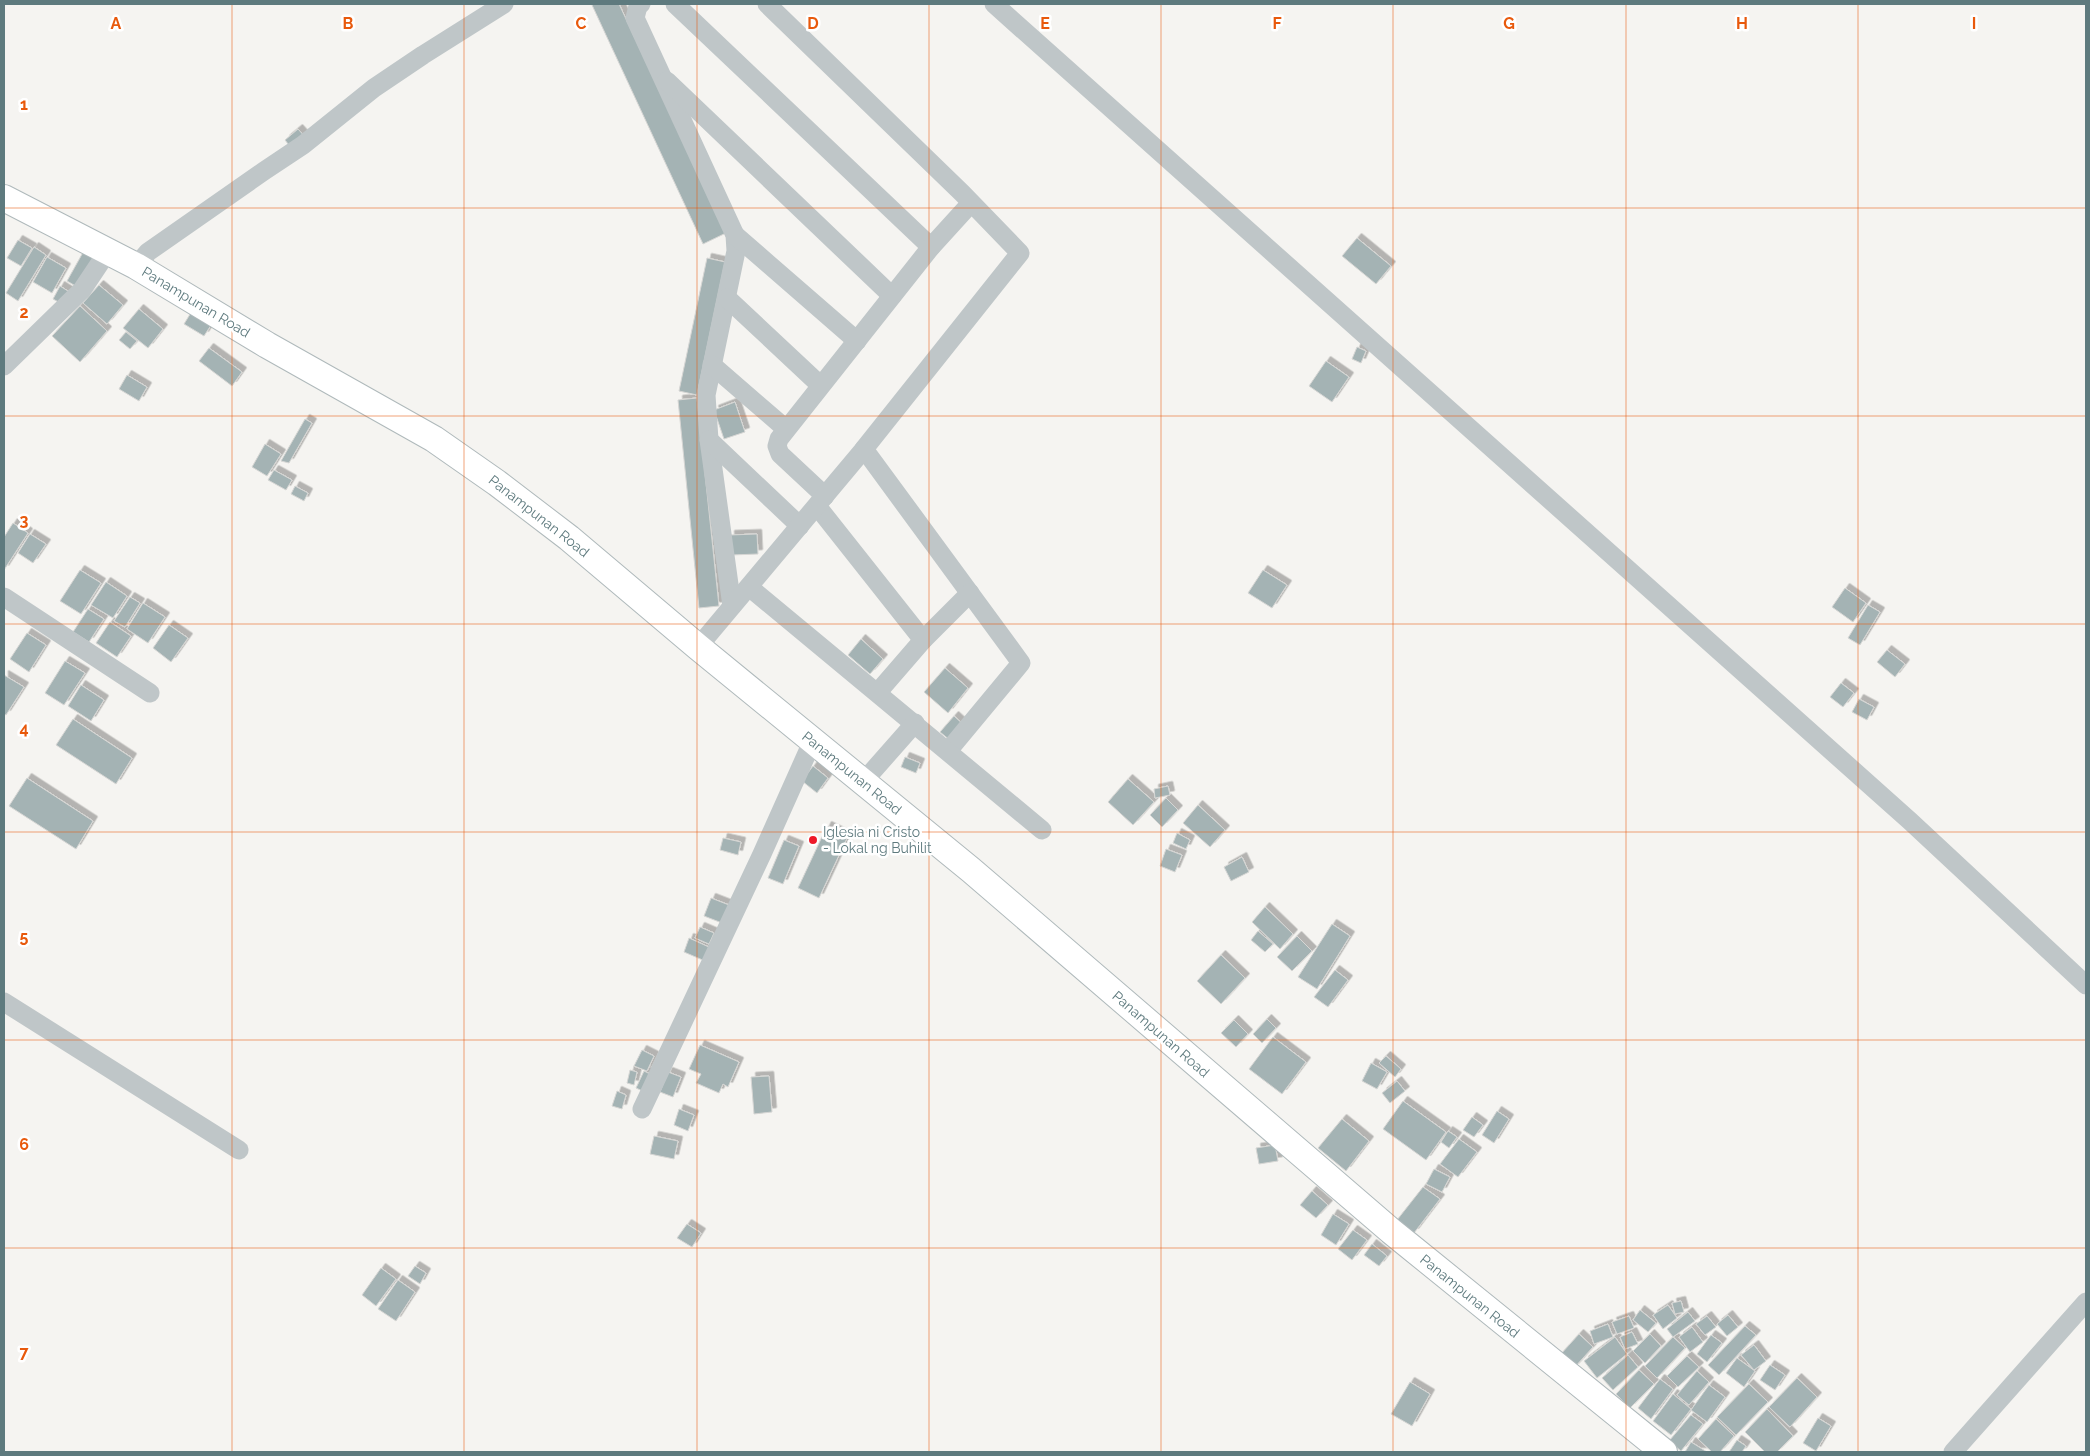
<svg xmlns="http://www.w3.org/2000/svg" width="2090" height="1456" font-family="Raleway,sans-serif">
<defs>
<filter id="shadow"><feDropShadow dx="4.5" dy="-4.5" stdDeviation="0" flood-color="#0004"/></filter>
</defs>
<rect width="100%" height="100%" fill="#f5f4f1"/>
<g fill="#a4b3b4" stroke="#d6d6d4" filter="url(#shadow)">
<polygon points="594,4 619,4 726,233 703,244 592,5"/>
<polygon points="298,129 306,138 292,149 285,140"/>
<polygon points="1357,238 1391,266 1376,284 1342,256"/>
<polygon points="18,240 32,248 21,266 7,258"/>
<polygon points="34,247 46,255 18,301 6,293"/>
<polygon points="86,247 98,253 79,288 67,281"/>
<polygon points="47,257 66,268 52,293 33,282"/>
<polygon points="707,258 725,262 697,395 679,391"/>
<polygon points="99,285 123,305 107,324 83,303"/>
<polygon points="60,286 71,293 64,305 53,299"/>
<polygon points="80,306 107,331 80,362 52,336"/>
<polygon points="195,306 215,319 204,336 184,324"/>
<polygon points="139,309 163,329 148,348 123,328"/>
<polygon points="126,332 137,341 130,349 119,340"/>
<polygon points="1357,347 1366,351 1361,363 1352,359"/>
<polygon points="209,348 242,372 232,386 199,361"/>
<polygon points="1326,361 1349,377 1332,402 1309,386"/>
<polygon points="127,375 147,387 139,401 119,389"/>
<polygon points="697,398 719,606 699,608 678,400"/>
<polygon points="735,402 745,432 724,439 714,410"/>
<polygon points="305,419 312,423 289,463 281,461"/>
<polygon points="265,444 281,454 267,476 252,467"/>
<polygon points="274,470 292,480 286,490 268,480"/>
<polygon points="295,486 308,493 304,501 291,494"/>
<polygon points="13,523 28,533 4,570 4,537"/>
<polygon points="30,534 46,544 33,563 18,553"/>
<polygon points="757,534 758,554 731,555 730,535"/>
<polygon points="80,570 101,583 81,614 60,601"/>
<polygon points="1263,570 1287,585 1272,608 1248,593"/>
<polygon points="106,582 127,596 113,618 91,605"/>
<polygon points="1845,588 1866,603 1853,622 1832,607"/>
<polygon points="130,597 140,603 125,627 114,621"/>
<polygon points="143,603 165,617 148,643 127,629"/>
<polygon points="1868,605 1880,612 1860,645 1848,638"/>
<polygon points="88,609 104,619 89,642 73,632"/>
<polygon points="110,622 131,636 117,657 96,643"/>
<polygon points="169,625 188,638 171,662 153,648"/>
<polygon points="27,633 46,645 29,672 10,659"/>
<polygon points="861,639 883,659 870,674 848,655"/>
<polygon points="1887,650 1905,664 1895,677 1877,662"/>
<polygon points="65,661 85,673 64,705 45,693"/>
<polygon points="945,668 968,688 948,713 924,692"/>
<polygon points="4,675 24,687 6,715 4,714"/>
<polygon points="1841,683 1854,693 1843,707 1830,697"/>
<polygon points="81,685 104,700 91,721 68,706"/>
<polygon points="1859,699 1874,707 1867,720 1852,712"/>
<polygon points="954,716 965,726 951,741 940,732"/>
<polygon points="73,719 132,758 116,784 56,745"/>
<polygon points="905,757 920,763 916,773 901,767"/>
<polygon points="813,766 828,778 817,793 802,781"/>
<polygon points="27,778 93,821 76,849 9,806"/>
<polygon points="1128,779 1154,802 1133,825 1108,802"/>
<polygon points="1168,786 1170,795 1155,798 1154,789"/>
<polygon points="1166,798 1178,810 1162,827 1150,815"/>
<polygon points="1198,805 1225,830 1210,847 1183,823"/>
<polygon points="827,826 848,836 819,898 798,888"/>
<polygon points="1177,833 1190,840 1186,849 1173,843"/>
<polygon points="723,838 741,842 738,855 720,850"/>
<polygon points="784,840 799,846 783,884 768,878"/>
<polygon points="1166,849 1182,855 1175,872 1160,866"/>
<polygon points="1242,857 1249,872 1231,881 1224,867"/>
<polygon points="711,898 729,905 722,923 704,916"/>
<polygon points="1265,907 1293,934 1280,949 1252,922"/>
<polygon points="1332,924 1350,936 1317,989 1298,977"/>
<polygon points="700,927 714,933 709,944 695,938"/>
<polygon points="1258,931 1273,944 1265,952 1251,940"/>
<polygon points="1297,936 1312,951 1292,971 1277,957"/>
<polygon points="689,938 711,948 705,961 684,952"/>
<polygon points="1221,955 1245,978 1221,1004 1197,981"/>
<polygon points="1335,970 1348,980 1328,1007 1314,997"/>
<polygon points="1267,1019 1276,1028 1262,1043 1253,1034"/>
<polygon points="1234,1020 1248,1034 1236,1047 1221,1033"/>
<polygon points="1273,1037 1306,1062 1282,1094 1249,1069"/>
<polygon points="700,1045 739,1062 728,1087 723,1084 719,1093 696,1083 701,1074 689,1069"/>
<polygon points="642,1050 654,1056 647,1071 634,1066"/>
<polygon points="1386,1056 1401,1069 1395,1077 1379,1063"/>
<polygon points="1371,1063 1387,1072 1377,1089 1362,1081"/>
<polygon points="630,1070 637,1072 634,1085 627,1083"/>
<polygon points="644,1071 654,1076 647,1093 636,1088"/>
<polygon points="668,1072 681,1077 673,1097 660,1092"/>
<polygon points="769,1076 772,1112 754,1114 751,1077"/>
<polygon points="1397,1081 1405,1091 1390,1103 1382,1093"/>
<polygon points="617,1091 626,1095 622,1109 612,1106"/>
<polygon points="1403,1101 1446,1132 1426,1160 1383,1129"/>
<polygon points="679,1109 694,1115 688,1131 674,1125"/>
<polygon points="1497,1111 1509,1119 1494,1143 1482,1135"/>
<polygon points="1472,1117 1483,1125 1474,1137 1463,1130"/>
<polygon points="1342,1119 1369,1141 1346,1171 1318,1148"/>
<polygon points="1448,1131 1457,1137 1449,1148 1441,1142"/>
<polygon points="654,1136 678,1141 674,1159 650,1154"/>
<polygon points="1459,1139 1477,1152 1458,1177 1440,1164"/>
<polygon points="1275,1145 1278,1161 1259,1164 1256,1148"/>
<polygon points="1434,1169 1450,1177 1442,1192 1426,1184"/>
<polygon points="1423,1187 1440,1199 1414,1233 1397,1220"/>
<polygon points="1312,1191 1328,1205 1316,1218 1300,1205"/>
<polygon points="1333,1214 1349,1224 1336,1245 1321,1235"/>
<polygon points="687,1224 701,1233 692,1247 677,1238"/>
<polygon points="1353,1230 1367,1240 1352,1260 1338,1249"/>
<polygon points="1372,1244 1387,1256 1379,1266 1364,1255"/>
<polygon points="415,1266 426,1273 420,1284 408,1276"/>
<polygon points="381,1268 396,1279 376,1306 362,1295"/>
<polygon points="398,1280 415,1292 396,1321 378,1309"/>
<polygon points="1681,1301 1684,1312 1675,1314 1672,1303"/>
<polygon points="1668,1305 1677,1318 1663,1329 1653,1315"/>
<polygon points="1640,1310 1656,1323 1648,1332 1633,1320"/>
<polygon points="1688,1312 1695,1321 1673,1337 1667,1329"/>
<polygon points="1728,1315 1738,1327 1727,1336 1717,1324"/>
<polygon points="1629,1316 1634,1328 1617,1334 1612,1322"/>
<polygon points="1707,1316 1716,1327 1705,1335 1696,1324"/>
<polygon points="1608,1324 1613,1337 1594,1344 1590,1331"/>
<polygon points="1745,1326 1756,1335 1719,1375 1708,1365"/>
<polygon points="1692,1327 1703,1342 1690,1352 1679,1337"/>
<polygon points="1632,1332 1638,1344 1625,1349 1620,1337"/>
<polygon points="1579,1334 1593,1347 1574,1368 1560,1355"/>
<polygon points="1650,1334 1661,1346 1645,1363 1633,1351"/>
<polygon points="1711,1335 1722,1343 1707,1362 1697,1354"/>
<polygon points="1615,1337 1627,1354 1597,1378 1584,1361"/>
<polygon points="1673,1337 1685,1348 1657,1378 1645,1366"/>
<polygon points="1754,1345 1766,1361 1754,1370 1741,1355"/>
<polygon points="1628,1355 1638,1367 1613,1390 1602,1378"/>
<polygon points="1687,1356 1699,1367 1678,1387 1667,1376"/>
<polygon points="1737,1358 1755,1371 1744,1387 1726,1373"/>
<polygon points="1770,1365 1785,1375 1775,1390 1760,1380"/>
<polygon points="1639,1370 1654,1384 1630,1408 1616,1394"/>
<polygon points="1697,1371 1709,1382 1689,1405 1677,1395"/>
<polygon points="1797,1378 1817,1397 1790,1427 1769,1407"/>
<polygon points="1660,1379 1673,1389 1651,1419 1638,1408"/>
<polygon points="1410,1382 1430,1394 1412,1426 1391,1414"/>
<polygon points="1749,1384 1768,1402 1736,1435 1717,1417"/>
<polygon points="1709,1385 1725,1397 1707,1422 1691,1410"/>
<polygon points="1673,1394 1691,1409 1671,1435 1653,1421"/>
<polygon points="1767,1409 1793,1436 1777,1452 1765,1452 1745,1432"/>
<polygon points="1691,1415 1703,1424 1681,1451 1669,1441"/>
<polygon points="1818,1418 1831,1426 1816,1451 1803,1443"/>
<polygon points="1716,1419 1734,1436 1720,1452 1712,1452 1698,1439"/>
<polygon points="1737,1440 1746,1446 1742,1452 1729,1452"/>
<polygon points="1691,1442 1707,1452 1685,1452"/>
</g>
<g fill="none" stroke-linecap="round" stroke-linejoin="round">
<defs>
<polyline id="secondary" points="4,198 136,266 267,345 434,439 497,483 569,538 698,647 971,870 1391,1231 1664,1452"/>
</defs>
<use href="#secondary" stroke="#afb9bb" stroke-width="28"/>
<g stroke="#bfc6c8" stroke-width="19">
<polyline points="641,4 638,6 635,18 735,235 736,251 706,395 709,440 732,606"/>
<polyline points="675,4 931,247"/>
<polyline points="994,4 1910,821 2086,985"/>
<polyline points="667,81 892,296"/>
<polyline points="735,235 857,341"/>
<polyline points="136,266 148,252 264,171 303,145 374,88 423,55 504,4"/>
<polyline points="727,298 820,385"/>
<polyline points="712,365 786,429"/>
<polyline points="4,366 82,290 108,251"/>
<polyline points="709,440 800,526"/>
<polyline points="864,449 1021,663 948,751"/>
<polyline points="825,496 780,454 777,446 779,439 931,247 971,203"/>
<polyline points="817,506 923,640"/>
<polyline points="749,587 1042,830"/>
<polyline points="4,597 150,693"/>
<polyline points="698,647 864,449 1020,253 962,193 767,4"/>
<polyline points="878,692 923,640 970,593"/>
<polyline points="863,782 915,723"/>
<polyline points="4,1002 239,1150"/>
<polyline points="642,1109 762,854 813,740"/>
<polyline points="1953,1452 2086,1302"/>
</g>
<use href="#secondary" stroke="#fff" stroke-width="26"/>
</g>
<path fill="none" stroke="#e8590c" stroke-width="1" stroke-opacity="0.55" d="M 232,4 L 232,1452M 464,4 L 464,1452M 697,4 L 697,1452M 929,4 L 929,1452M 1161,4 L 1161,1452M 1393,4 L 1393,1452M 1626,4 L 1626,1452M 1858,4 L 1858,1452M 4,208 L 2086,208M 4,416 L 2086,416M 4,624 L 2086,624M 4,832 L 2086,832M 4,1040 L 2086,1040M 4,1248 L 2086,1248"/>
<circle fill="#ee1928" stroke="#fff" stroke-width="2" cx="813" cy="840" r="5"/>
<g text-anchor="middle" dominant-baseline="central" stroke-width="5" stroke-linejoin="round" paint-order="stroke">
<g font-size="14" fill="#5e7a7e" stroke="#fff">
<text transform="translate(196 302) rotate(31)">Panampunan Road</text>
<text transform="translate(539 516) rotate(38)">Panampunan Road</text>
<text transform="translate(852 773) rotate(39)">Panampunan Road</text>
<text transform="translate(1161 1034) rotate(41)">Panampunan Road</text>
<text transform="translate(1470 1296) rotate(39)">Panampunan Road</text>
</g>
<g font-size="14" fill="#5e7a7e" stroke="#fff" text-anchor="start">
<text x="823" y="832">Iglesia ni Cristo<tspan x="823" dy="16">- Lokal ng Buhilit</tspan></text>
</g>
</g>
<g font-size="16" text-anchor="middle" font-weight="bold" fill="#e8590c" stroke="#fff" stroke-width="5" stroke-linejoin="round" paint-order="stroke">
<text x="116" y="29">A</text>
<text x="348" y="29">B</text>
<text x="581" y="29">C</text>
<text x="813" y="29">D</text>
<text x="1045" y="29">E</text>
<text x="1277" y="29">F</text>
<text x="1509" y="29">G</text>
<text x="1742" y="29">H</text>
<text x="1974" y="29">I</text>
<text x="24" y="110">1</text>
<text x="24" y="318">2</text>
<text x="24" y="526">3</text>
<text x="24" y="734">4</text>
<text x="24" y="942">5</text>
<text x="24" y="1150">6</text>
<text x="24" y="1358">7</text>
</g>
<rect width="2090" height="1456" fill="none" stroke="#5e7a7e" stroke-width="10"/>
</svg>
